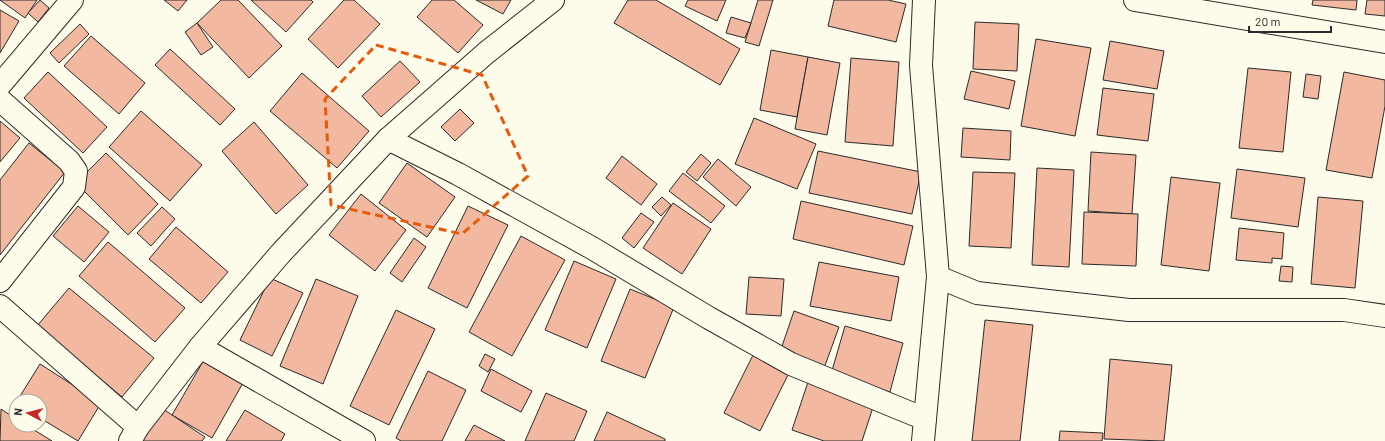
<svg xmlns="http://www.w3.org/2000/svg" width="1385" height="441" font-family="Barlow,sans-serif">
<rect width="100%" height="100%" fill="#fdfbea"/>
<g fill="#f2b8a0" stroke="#2b2b2b">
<polygon points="0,0 37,0 25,18"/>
<polygon points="40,0 49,8 38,22 28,13"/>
<polygon points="164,0 187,0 178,11"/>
<polygon points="221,0 238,0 282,46 249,78 197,23"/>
<polygon points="251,0 311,0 313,2 286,32"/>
<polygon points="344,0 354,0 380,24 338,68 308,39"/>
<polygon points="432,0 454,0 483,25 458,53 417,17"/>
<polygon points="476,0 511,0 503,14"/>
<polygon points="628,0 656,0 740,49 720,85 614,23"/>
<polygon points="688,0 726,0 717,21 685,6"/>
<polygon points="758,0 773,0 759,46 745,42"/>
<polygon points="834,0 888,0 906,4 896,42 828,26"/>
<polygon points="1313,0 1357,0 1356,10 1312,5"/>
<polygon points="1367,0 1385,0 1385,16 1365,14"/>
<polygon points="0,10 19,21 0,53"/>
<polygon points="731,17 751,23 745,38 726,33"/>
<polygon points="975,22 1019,24 1017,71 973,69"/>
<polygon points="197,23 213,47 201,55 185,32"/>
<polygon points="80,24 89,34 59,63 50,53"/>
<polygon points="91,36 145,83 119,114 64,66"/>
<polygon points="1036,39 1091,48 1075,136 1021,126"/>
<polygon points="1110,41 1164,51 1157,89 1103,80"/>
<polygon points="170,49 235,109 220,125 155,65"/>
<polygon points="771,50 808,57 797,117 760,110"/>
<polygon points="808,57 840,63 827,135 795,129"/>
<polygon points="851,58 899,62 893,146 845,142"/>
<polygon points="400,61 420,82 381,117 362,96"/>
<polygon points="1248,68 1291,72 1283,152 1239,148"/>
<polygon points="971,71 1015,81 1009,109 964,99"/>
<polygon points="48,72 107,127 83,153 24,98"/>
<polygon points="1344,72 1385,80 1385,106 1372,178 1326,170"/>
<polygon points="302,73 369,131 337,168 270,111"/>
<polygon points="1306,74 1321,76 1318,99 1303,97"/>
<polygon points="1103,88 1154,94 1148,141 1097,135"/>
<polygon points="460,109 474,123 455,141 441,127"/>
<polygon points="141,111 202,165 170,201 109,147"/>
<polygon points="754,118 816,144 797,189 735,164"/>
<polygon points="0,121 20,138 0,162"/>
<polygon points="254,122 308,185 276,214 222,151"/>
<polygon points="963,128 1011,131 1010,160 961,157"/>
<polygon points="29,143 65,172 0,255 0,180"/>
<polygon points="818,151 921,172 912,214 809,193"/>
<polygon points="1091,152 1136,155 1132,214 1088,211"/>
<polygon points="106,153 158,204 128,235 76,183"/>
<polygon points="701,154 711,163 697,181 686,172"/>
<polygon points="622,156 657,184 641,205 606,178"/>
<polygon points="718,159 751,187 736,206 703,177"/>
<polygon points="407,163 455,197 427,237 379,203"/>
<polygon points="1037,168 1074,170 1069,267 1032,265"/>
<polygon points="1237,169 1305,178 1298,227 1231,218"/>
<polygon points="973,172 1015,173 1011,248 969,246"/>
<polygon points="683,173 725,206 711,223 669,191"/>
<polygon points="1171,177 1220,183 1209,271 1161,265"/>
<polygon points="361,194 406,230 375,271 329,235"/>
<polygon points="662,197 671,205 661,216 652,207"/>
<polygon points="1318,197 1363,201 1355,288 1311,284"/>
<polygon points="801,201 913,226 904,265 793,239"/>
<polygon points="673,203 711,229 682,274 643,248"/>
<polygon points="78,206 109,232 84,262 53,236"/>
<polygon points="468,206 508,225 467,308 428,288"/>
<polygon points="162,207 175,219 151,246 137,233"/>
<polygon points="1084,212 1138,214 1136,266 1082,264"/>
<polygon points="641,213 654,222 634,248 622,238"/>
<polygon points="176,227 228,272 201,303 149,259"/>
<polygon points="1239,228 1284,233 1282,259 1272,258 1272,263 1236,260"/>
<polygon points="521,236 565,260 512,356 469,332"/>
<polygon points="414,238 426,247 402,282 390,273"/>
<polygon points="108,242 185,308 155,342 79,276"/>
<polygon points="574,261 616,279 587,348 545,330"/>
<polygon points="819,262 899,277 891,321 810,306"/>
<polygon points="1281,266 1293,267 1292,282 1279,281"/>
<polygon points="749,277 784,279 781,316 746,314"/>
<polygon points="270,278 303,293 272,356 240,340"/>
<polygon points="316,279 358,296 323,384 280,366"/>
<polygon points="69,288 154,358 122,397 37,326"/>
<polygon points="630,289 674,307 645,378 601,361"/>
<polygon points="396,310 435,329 389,425 350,406"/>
<polygon points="794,311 839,327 823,371 779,355"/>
<polygon points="985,320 1033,325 1020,441 972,441"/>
<polygon points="845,326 903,343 890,392 831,374"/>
<polygon points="755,351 791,369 760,431 724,413"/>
<polygon points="485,354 495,359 488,372 479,366"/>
<polygon points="205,358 244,381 212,438 172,415"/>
<polygon points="1110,359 1172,365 1164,441 1104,439"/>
<polygon points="40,364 101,403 78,441 40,418 40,401 17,401"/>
<polygon points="491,369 532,391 521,412 481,391"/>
<polygon points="428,371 466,390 442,441 401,441 396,438"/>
<polygon points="809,379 875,401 862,441 824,441 792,430"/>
<polygon points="546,393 587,411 574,441 525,441"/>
<polygon points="1,409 16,419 16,425 26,425 52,441 0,441"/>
<polygon points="163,409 205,437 202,441 142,441"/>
<polygon points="245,410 285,434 281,441 226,441"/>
<polygon points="607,412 665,439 665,441 594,441"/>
<polygon points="474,425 505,441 465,441"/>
<polygon points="1060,431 1103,433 1102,441 1059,441"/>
</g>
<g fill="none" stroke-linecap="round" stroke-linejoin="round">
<defs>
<g id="street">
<polyline points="1135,0 1385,42"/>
<polyline points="0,85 72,0"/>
<polyline points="0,100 69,161 76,171 74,187 0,281"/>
<polyline points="388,139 458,174 592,248 709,318 791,364 925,419"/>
<polyline points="938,277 977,293 1129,310 1344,310 1385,316"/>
<polyline points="0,306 138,427"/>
<polyline points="200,347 364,441"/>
<polyline points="923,441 938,277 921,65 924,0"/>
</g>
<polyline id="secondary" points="130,441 138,427 200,347 281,253 388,139 486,53 553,0"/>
</defs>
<use href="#street" stroke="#2b2b2b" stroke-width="24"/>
<use href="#secondary" stroke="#2b2b2b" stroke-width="24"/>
<use href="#street" stroke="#fdfbea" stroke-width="22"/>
<use href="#secondary" stroke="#fdfbea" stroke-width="22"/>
</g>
<path fill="none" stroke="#e8590c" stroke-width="3" stroke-dasharray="8 5" stroke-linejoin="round" d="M 376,45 L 482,75 L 528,176 L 462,234 L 331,205 L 325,99 Z"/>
<g transform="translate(28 413) rotate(277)"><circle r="19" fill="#fdfbea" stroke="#a9a89e"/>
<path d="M0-3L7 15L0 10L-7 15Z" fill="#c62828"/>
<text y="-6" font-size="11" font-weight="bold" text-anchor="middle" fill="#2b2b2b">N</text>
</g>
<path d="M1249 26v6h82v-6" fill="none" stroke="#2b2b2b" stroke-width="2"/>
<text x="1255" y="26" font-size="12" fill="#2b2b2b" stroke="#fdfbea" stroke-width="3" paint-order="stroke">20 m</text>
</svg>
